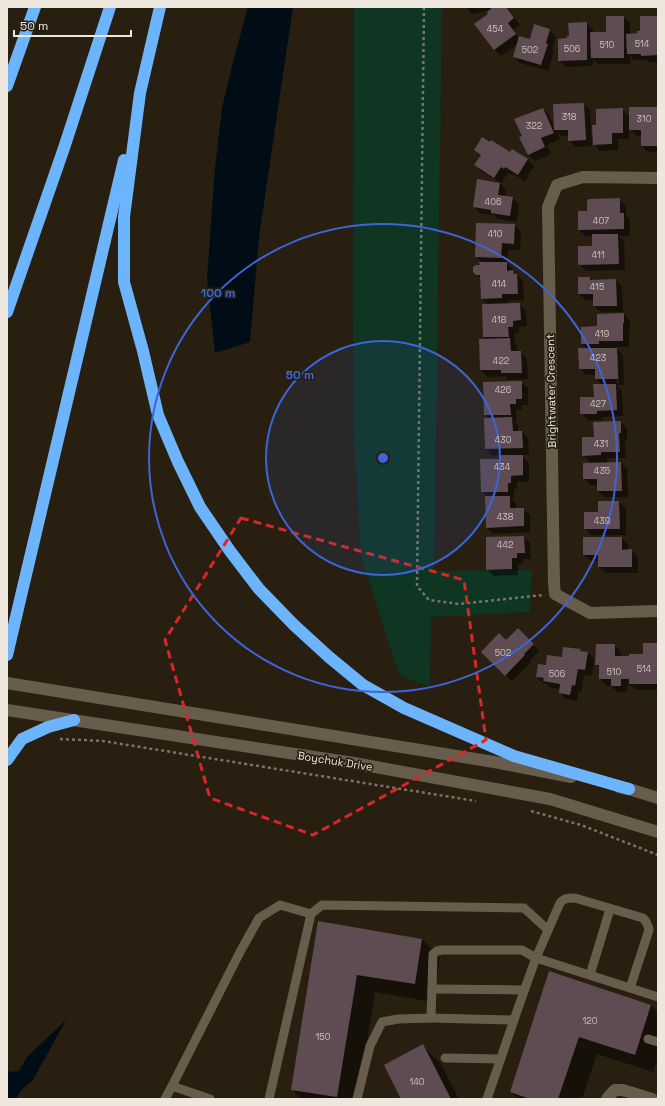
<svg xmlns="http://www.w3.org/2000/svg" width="665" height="1106" font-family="'Space Grotesk',sans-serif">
<rect width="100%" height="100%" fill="#281f10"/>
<polygon fill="#0f3523" points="354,7 442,7 434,571 532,570 530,612 431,617 430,687 399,675 361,556 354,437 353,333"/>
<g fill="#000d17">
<polygon points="248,7 293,7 259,237 250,342 215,353 207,278 215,168 222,108 234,58"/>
<polygon points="66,1020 33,1080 21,1090 16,1099 7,1099 7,1069 10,1072 19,1071 27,1057"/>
</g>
<g fill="#0007" fill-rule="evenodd">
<polygon points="466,7 506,7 520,25 513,30 519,38 531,40 549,30 556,36 552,50 554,51 548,71 520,63 514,56 518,44 501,56 495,50 476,24 489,14 488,11 472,14"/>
<polygon points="623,17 630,23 630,34 641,32 658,17 658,62 648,62 646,60 634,60 630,56 630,64 598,64 593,59 593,66 566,67 559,60 568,39 587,23 593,30 593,33 607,33"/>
<polygon points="584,104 590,110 592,146 575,147 569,140 569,136 561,136 556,131 560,139 547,145 551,154 535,161 528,155 521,138 542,109 549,115 554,128"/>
<polygon points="658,108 658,152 648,152 642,146 642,136 637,136 629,129 629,139 618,139 618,150 600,151 594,144 598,126 622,110 630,117"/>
<polygon points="475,150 510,153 512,150 528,160 534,166 525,181 512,173 511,175 508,173 501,183 482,172 476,165 481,156"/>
<polygon points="478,180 501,184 506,190 505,197 513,198 519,205 517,222 498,219 494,215 480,213 474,207"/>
<polygon points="619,199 626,206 626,216 630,220 630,236 619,236 624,241 625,270 586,271 579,264 593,247 593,236 586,236 579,230 588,212"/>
<polygon points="514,225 521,232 520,250 508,250 507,263 513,269 513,271 523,281 524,300 508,301 508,305 520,304 526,311 527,326 519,327 519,333 514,333 515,344 517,346 517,352 521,352 527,359 528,379 508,380 505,376 487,377 481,370 480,340 486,340 484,337 489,305 482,299 482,279 474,272 483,263 476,257"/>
<polygon points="590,278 592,281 616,280 622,287 623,312 601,312 594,306 594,300 586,300 579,294"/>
<path d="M 624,314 L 630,321 L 630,329 L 629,329 L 629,347 L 615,347 L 623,355 L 624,385 L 616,385 L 622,391 L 623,416 L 603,417 L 603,420 L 588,420 L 581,413 L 595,398 L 602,385 L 596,379 L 596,375 L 586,375 L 580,368 L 587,349 L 582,344 L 598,327 ZM 616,354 L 618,354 L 619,384 L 617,384 Z"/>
<polygon points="521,382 528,388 528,405 522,405 522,410 516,410 517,421 514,421 518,425 518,432 522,432 528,438 529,454 521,455 529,463 529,481 517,482 517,489 514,489 514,498 510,498 516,503 516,509 523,509 530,515 530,532 493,534 487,528 486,496 482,492 500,460 500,455 492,456 486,449 485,419 489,419 485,415"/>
<polygon points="621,422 627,429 627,440 625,440 626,458 607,458 607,463 621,463 627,469 628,497 605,497 598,491 598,485 591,485 584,479 591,463 583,455 595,438"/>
<polygon points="599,502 619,502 626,509 626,535 592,535 586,529 599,513"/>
<polygon points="524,537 530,543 531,559 523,559 523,564 518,564 518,575 494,576 487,569"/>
<polygon points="622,538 628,544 628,550 632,550 638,557 638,573 606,573 599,567 599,561 591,561 584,555"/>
<polygon points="518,629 539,651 529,661 531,662 512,681 482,652 506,641"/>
<polygon points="658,644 658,690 637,690 632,686 627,685 627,692 618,692 611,686 607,686 600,679 600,668 596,664 615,645 621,652 621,657 644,655"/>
<polygon points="580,650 582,652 588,653 594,659 592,676 584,675 581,692 578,691 577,701 566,699 560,693 561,689 551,688 547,684 543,683 537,677 547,667"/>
<polygon points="319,923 422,939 440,958 432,1002 375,992 358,1099 301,1099 292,1089"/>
<polygon points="550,973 651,1005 658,1013 658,1057 653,1072 597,1054 582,1099 518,1099 511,1092"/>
<polygon points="423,1046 441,1064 459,1099 402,1099"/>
</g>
<g fill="#5f4b52">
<polygon points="493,7 506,7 514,18 508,23 516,34 494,50 474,24 488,14 487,12"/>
<polygon points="606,16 624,16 624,58 591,58 590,32 606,32"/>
<polygon points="640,16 658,16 658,55 641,56 641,54 627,54 626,34 637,33 637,31 640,31"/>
<polygon points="587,22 587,60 558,61 558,39 567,38 567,36 569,36 568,23"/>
<polygon points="534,24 550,29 546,43 548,44 541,65 513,57 519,36 530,39"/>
<polygon points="584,103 586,140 568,141 568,130 554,130 553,104"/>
<polygon points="629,107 658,107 658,146 641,146 641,130 629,130"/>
<polygon points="543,108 554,133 541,138 545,147 528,155 519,137 522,136 514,119"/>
<polygon points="623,108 623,133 612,133 612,144 593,145 592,125 596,125 596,109"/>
<polygon points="482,137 490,142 491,140 510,152 512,149 528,159 518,175 505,167 504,169 501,167 494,178 474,165 481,155 474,150"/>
<polygon points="477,179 500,183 498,195 513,197 510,216 491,213 491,210 473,207"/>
<polygon points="620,198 620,213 624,213 624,229 578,230 578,211 587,211 587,201 589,199"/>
<polygon points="476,223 515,224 514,244 502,243 501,258 475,257"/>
<polygon points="592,234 618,234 619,264 578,265 578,246 592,246"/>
<polygon points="479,262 507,262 507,271 513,270 514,274 517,274 518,294 502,294 502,298 481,299 480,275 476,275 473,272 473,267 476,265 480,265"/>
<polygon points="578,277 590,277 590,280 616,279 617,306 593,306 593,294 578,294"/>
<polygon points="520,303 521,320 513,321 513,327 508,327 509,337 483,337 482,304"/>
<polygon points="624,313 624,323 623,323 623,341 599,341 599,344 581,344 581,327 597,326 597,314"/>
<polygon points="510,338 511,351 521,351 522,373 501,373 501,370 480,370 479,339"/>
<polygon points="578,348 617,348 618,379 595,379 595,369 579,369"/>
<polygon points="522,381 522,399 516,399 516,404 510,404 511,415 484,415 483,382"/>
<polygon points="593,384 616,384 617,410 597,411 597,414 580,414 580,397 594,397"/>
<polygon points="512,417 513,431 522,431 523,448 485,449 484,418"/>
<polygon points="621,421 621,433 619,433 620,452 601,452 601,455 582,456 582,437 594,437 593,422"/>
<polygon points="499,455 523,455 523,475 511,476 511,483 508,483 508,492 481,492 480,459 499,459"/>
<polygon points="621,462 622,491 597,491 597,479 583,479 583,463"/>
<polygon points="485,496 510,496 510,508 524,508 524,526 486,528"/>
<polygon points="598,501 619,501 620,529 584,529 584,512 598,512"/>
<polygon points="524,536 525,553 517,553 517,558 512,558 512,569 486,570 486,537"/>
<polygon points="583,537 622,537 622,550 632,549 632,567 598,567 598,555 583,555"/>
<polygon points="518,628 534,644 524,654 525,655 505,676 481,652 499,633 506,640"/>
<polygon points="643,643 658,643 658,684 629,684 629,679 621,679 621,686 611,686 611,679 599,679 599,665 595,665 596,644 615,644 615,656 629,656 629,654 643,654"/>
<polygon points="563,647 581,649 580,651 588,652 585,670 578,669 575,686 572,685 570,695 559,693 560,684 543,681 544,678 536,677 538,664 546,665 547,655 562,657"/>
<polygon points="318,921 422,939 415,984 357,975 337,1097 291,1090"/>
<polygon points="549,971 651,1005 635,1055 579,1037 558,1099 530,1099 510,1092"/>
<polygon points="423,1044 451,1099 401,1099 384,1065"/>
</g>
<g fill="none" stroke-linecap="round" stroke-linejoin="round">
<g stroke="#7a7366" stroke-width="2.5" stroke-dasharray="3 3" stroke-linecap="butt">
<polyline points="424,7 417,586 429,600 459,604 543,595"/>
<polyline points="60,739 103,741 476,801"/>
<polyline points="531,811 581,825 658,855"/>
</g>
<g stroke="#685d4d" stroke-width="9">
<polyline points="590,975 610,909"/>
<path d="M 630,988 L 649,930 C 648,925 647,922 643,918 L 575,898 C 568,898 564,898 560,903 L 536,958 L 658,997"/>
<polyline points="432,989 524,990"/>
<polyline points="648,1039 658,1042"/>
<polyline points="445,1058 500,1059"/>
<polyline points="172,1086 240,952 259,918 280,905 311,914"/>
<polyline points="165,1099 172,1086 210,1099"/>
<polyline points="269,1099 311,914 322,905 524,908 548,930"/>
<polyline points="357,1099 370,1046 382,1022 398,1019 431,1018"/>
<path d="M 487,1099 C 503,1052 519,1004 536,958 L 522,950 L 442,950 L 437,951 L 433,954 L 431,1018 L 514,1020"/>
</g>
<g stroke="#685d4d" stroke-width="12">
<polyline points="658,178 583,177 557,185 548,207 554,583 555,594 590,613 658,611"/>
<polyline points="607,1099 610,1095 615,1090 623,1090 652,1099"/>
</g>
<g stroke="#685d4d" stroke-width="12">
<polyline points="7,683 494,762 571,777"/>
<polyline points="7,710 354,763 550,799 658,832"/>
<polyline points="619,787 629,789 658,798"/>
</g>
<g stroke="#6cb4fb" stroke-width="12">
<polyline points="160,7 140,93 124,217 124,282 143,351 158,415 178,462 200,507 230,551 259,589 294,625 329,657 363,685 404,708 514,756 629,789"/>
<polyline points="7,86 35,7"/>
<polyline points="7,312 64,148 110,7"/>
<polyline points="7,655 124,160"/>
<polyline points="7,760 22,739 48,727 74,720"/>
</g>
</g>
<path fill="none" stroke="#d62828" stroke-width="3" stroke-dasharray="8 5" stroke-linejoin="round" d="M 241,518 L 464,580 L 486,740 L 313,835 L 210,798 L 165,640 Z"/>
<circle cx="383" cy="458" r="117" fill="#3c65d9" fill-opacity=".12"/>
<g fill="none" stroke="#3c65d9" stroke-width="2">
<circle cx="383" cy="458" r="117"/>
<circle cx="383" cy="458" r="234"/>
</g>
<g text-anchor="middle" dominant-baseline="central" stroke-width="3.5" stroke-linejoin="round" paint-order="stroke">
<g font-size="9" fill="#cac0bb">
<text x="495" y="29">454</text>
<text x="642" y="44">514</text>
<text x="607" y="45">510</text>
<text x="572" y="49">506</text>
<text x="530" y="50">502</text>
<text x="569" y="117">318</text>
<text x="644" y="119">310</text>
<text x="534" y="126">322</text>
<text x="493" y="202">406</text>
<text x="601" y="221">407</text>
<text x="495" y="234">410</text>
<text x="598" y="255">411</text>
<text x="499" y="284">414</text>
<text x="597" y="287">415</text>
<text x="499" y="320">418</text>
<text x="602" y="334">419</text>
<text x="598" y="358">423</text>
<text x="501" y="361">422</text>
<text x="503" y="390">426</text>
<text x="598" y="404">427</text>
<text x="503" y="440">430</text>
<text x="601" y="444">431</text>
<text x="502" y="467">434</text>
<text x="602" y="471">435</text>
<text x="505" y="517">438</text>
<text x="602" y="521">439</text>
<text x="505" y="545">442</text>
<text x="503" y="653">502</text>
<text x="644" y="669">514</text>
<text x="614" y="672">510</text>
<text x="557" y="674">506</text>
<text x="590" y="1021">120</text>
<text x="323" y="1037">150</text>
<text x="417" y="1082">140</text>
</g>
<g font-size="11" fill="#ede7de" stroke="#281f10">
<text transform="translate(551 391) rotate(-91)">Brightwater Crescent</text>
<text transform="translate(335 761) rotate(9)">Boychuk Drive</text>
</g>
</g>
<circle cx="383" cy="458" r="6" fill="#3c65d9" stroke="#281f10" stroke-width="2"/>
<g font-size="12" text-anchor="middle" font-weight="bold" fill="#3c65d9" stroke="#281f10" stroke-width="3.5" stroke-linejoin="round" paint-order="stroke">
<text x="218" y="297">100 m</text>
<text x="300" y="379">50 m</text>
</g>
<rect width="665" height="1106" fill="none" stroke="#ede7de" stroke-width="16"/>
<path d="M14 30v6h117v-6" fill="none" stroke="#ede7de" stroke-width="2"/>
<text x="20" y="30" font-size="12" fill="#ede7de" stroke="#281f10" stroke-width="3" paint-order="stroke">50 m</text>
</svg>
